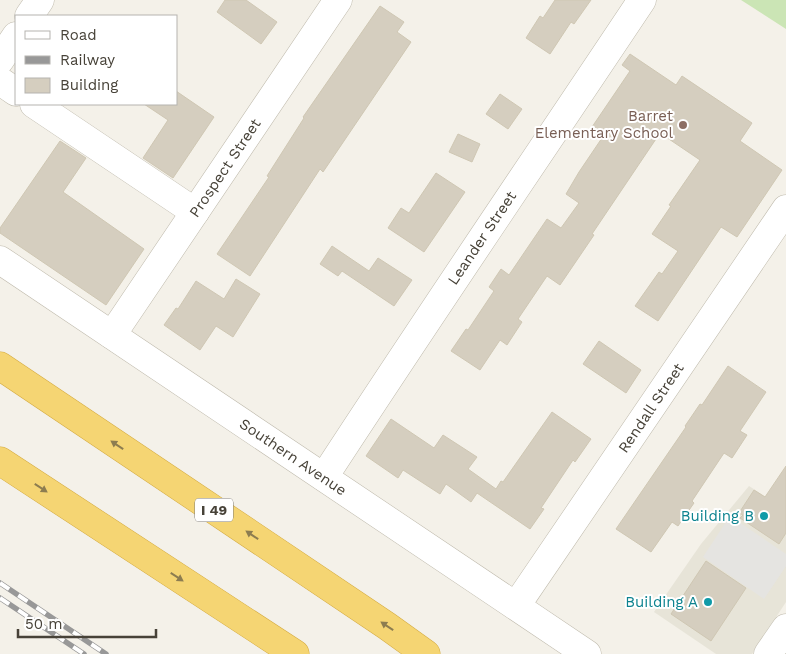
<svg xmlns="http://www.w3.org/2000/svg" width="786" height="654" font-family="'Work Sans',sans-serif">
<rect width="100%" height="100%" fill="#f4f1e9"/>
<polygon fill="#e7e4d8" points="749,486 786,510 786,602 752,654 716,654 654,612 701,544"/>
<polygon fill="#cbe5b5" points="741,0 786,0 786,29"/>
<polygon fill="#e5e4e1" points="730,516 786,554 786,566 764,599 703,557"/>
<g fill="#d5cebf" stroke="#cfc7b3">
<polygon points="225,0 246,0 277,22 261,44 217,12"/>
<polygon points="555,0 591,0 574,24 571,22 550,54 526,38 540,16 543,18"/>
<polygon points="380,6 404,22 397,32 411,42 323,172 320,169 250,276 217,254 269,177 267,176 304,118 303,117"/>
<polygon points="630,54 676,85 682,76 752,123 740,141 782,170 737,237 721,227 658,321 635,306 659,272 662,274 678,251 652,234 671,206 669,205 700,160 660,133 592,234 594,235 560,285 547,276 518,319 522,322 507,345 500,340 480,370 451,351 466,329 468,330 494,291 489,287 501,269 509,275 547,219 561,228 579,203 566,194 579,172 604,135 592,127 630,71 622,65"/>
<polygon points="176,91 214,117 173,178 143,158 168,120 144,104 176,104"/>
<polygon points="500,94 522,109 508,129 486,114"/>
<polygon points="458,134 480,144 472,162 449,152"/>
<polygon points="60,141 86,158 63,192 144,249 106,305 0,233 0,228"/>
<polygon points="436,173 465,192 424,252 388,228 401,208 409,213"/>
<polygon points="332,246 369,271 378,258 412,280 394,306 342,271 338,276 320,264"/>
<polygon points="236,279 260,294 233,337 216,326 200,350 164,325 176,308 178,309 196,281 224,299"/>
<polygon points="599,341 641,370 626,393 583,364"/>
<polygon points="728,366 766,392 740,431 747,435 732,458 724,453 692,501 694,503 678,526 672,522 651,552 616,529 686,427 685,426 700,404 702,405"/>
<polygon points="552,412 591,439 575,462 573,460 541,508 544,509 530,529 477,493 471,502 446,484 440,494 403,470 398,478 366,456 391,419 434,448 443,435 477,457 468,469 496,489 501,481 503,482"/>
<polygon points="786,466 786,533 779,544 740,518 743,515 739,513 754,490 765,497"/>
<polygon points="706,561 746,588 711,641 671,614"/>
</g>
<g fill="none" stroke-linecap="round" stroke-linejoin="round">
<defs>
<g id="minor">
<polyline points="29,16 40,0"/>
<polyline points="0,60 16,36"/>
<polyline points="0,81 16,92"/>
<polyline points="34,104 195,212"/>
<polyline points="0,260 587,654"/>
<polyline points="112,335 338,0"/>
<path d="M 324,477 C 428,317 536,159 642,0"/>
<polyline points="516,606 786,209"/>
<polyline points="768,654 786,628"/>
</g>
<g id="highway">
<polyline points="0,366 387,626 426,654"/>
<polyline points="0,461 295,654"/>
</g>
</defs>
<use href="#minor" stroke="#bfbaac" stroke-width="29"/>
<use href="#highway" stroke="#d4ab43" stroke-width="29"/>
<use href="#minor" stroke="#fff" stroke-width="28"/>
<use href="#highway" stroke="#f5d573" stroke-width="28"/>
<defs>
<g id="rail">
<polyline points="0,583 106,654"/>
<polyline points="0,598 84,654"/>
</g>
</defs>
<use href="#rail" stroke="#989898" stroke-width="5.5"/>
<use href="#rail" stroke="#fff" stroke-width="4" stroke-dasharray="11" stroke-linecap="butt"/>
</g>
<defs><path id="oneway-solid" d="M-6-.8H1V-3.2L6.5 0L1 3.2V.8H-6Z" transform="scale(1.25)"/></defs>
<g fill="#8d7d50">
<use href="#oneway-solid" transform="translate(117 445) rotate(-146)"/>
<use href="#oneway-solid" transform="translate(41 488) rotate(33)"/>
<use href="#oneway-solid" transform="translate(252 535) rotate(-146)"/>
<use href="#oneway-solid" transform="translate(177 577) rotate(33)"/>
<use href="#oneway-solid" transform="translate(387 626) rotate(-146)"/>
</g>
<circle fill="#8d6e63" stroke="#fff" stroke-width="2" cx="683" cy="125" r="5"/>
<g fill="#0f9aa8" stroke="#fff" stroke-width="2">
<circle cx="764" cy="516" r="5"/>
<circle cx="708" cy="602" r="5"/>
</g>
<g text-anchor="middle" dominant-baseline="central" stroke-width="4" stroke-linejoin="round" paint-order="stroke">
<rect fill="#fff" stroke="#7e7b74" stroke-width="1" x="195" y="498.5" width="38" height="23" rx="4"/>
<g font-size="14" font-weight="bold" fill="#474238">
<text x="214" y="510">I 49</text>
</g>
<g font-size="15" fill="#785e54" stroke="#fff" text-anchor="end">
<text x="673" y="116">Barret<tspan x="673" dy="17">Elementary School</tspan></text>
</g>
<g font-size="15" fill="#474238" stroke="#fff">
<text transform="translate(225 168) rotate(-56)">Prospect Street</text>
<text transform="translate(482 238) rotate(-56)">Leander Street</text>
<text transform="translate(651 408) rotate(-56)">Rendall Street</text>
<text transform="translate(293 457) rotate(34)">Southern Avenue</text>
</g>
<g font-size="15" fill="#0d838f" stroke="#fff" text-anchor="end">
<text x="754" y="516">Building B</text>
<text x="698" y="602">Building A</text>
</g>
</g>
<rect x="15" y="15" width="162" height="90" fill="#ffffff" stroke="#b5b3af"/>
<rect x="25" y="31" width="25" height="8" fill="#ffffff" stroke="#b5b3af"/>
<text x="60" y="40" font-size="15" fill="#474238">Road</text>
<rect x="25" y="56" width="25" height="8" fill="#989898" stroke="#b5b3af"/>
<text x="60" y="65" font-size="15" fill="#474238">Railway</text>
<rect x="25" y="78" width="25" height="15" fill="#d5cebf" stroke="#b5b3af"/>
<text x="60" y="90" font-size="15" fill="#474238">Building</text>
<path d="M18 629v8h138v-8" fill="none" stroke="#474238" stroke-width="2.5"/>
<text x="25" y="629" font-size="15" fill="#474238" stroke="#ffffff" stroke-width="4" paint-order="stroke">50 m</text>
</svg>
